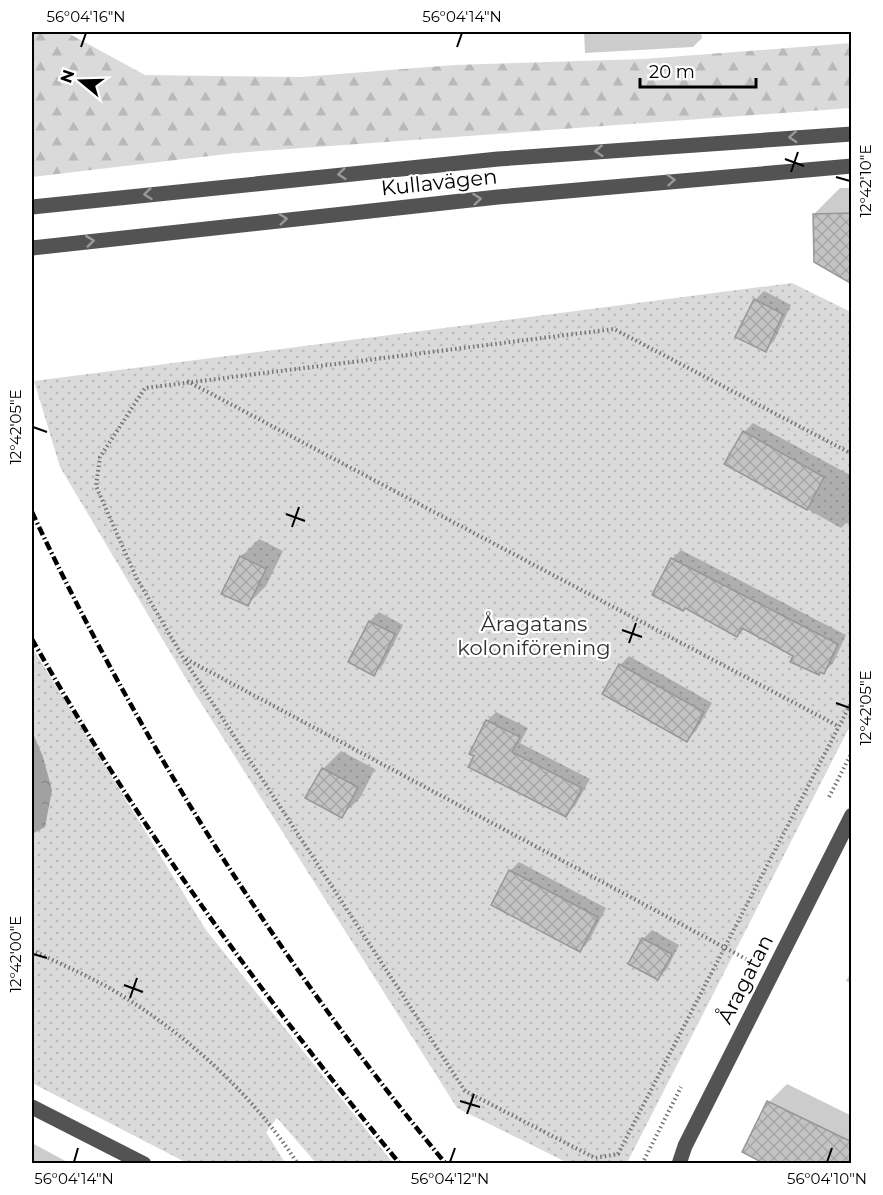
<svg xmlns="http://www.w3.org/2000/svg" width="883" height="1195" font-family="Montserrat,sans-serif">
<defs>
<pattern id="forest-firs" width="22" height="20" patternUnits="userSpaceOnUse" patternTransform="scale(1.5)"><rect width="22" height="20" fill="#dadada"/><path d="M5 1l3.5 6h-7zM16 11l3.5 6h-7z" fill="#b9b9b9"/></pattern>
<pattern id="park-dots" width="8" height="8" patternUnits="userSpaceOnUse" patternTransform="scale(1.5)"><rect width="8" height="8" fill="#dadada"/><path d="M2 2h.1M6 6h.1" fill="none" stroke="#b9b9b9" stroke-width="1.8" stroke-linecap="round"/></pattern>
<pattern id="water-ripples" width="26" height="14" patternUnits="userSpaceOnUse" patternTransform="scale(1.5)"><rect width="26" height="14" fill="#a1a1a1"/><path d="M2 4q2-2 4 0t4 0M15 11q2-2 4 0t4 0" fill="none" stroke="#898989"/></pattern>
<pattern id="building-cross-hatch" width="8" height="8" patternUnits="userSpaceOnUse" patternTransform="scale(1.5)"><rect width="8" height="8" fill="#c3c3c3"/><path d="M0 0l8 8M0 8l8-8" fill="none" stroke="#a6a6a6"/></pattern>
</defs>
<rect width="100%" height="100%" fill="#fff"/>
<polygon fill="url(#forest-firs)" points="32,32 66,32 145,75 301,77 454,65 644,59 851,43 851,108 235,153 32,177"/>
<g fill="url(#park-dots)">
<polygon points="792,283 851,312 851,724 627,1163 568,1163 457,1108 194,692 60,467 34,381"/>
<polygon points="32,647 206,930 393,1163 316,1163 277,1118 266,1132 285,1163 187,1163 32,1083"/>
</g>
<polygon fill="url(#water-ripples)" points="32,731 43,757 52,790 45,827 32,834"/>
<g fill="#0003">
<polygon points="584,32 701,32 702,38 693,47 585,53"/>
<polygon points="840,188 852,188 852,272 814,214"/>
<polygon points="764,291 791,305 774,341 765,350 755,300"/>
<polygon points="753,423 852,476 852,525 846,523 841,528 726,464 744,432"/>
<polygon points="259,539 283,551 266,586 248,604 241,557"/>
<polygon points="681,550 846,635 833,663 824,672 819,673 795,655 745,628 737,636 685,607 654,595 672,559"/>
<polygon points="379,612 403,625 383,665 374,674 350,661 370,621"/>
<polygon points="629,656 712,703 696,731 687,740 620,665"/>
<polygon points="496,712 528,728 520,743 590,779 575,806 566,815 476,755 487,721"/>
<polygon points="341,751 375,769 360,798 341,816 323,769"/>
<polygon points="519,862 606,908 589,941 580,950 510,871"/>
<polygon points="652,930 679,945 667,969 658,978 643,939"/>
<polygon points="852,971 852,984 846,981"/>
<polygon points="787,1084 852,1116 852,1164 769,1102"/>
<polygon points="32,1143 71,1164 32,1164"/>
</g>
<g fill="url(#building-cross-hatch)" stroke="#979797" stroke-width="1.5">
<polygon points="852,213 852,284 814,262 813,214"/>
<polygon points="754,299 783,314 766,352 735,337"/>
<polygon points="743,431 824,477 807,510 724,464"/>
<polygon points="240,556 266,569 248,606 221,594"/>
<polygon points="671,558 838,644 824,674 820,672 819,675 790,662 793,656 742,628 737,637 685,608 683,611 652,595"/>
<polygon points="369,621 395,634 374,676 348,662"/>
<polygon points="619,664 704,712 687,742 602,694"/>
<polygon points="486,720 520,737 512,752 582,788 566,817 468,767 474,756 469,754"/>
<polygon points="322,768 358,787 342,818 305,798"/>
<polygon points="509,870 598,917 580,952 491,905"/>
<polygon points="642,938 672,954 658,980 628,964"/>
<polygon points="767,1101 852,1142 852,1164 765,1164 742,1152"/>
</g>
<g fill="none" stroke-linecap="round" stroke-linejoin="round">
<g stroke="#757575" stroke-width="4" stroke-dasharray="1.5 3" stroke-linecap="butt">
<polyline points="187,381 838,726"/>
<polyline points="852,454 614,329 145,388 100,457 96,486 136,577 184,659 465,1091 595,1158 618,1154 852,701"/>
<polyline points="186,659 746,959"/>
<polyline points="829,797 852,752"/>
<path d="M 32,950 C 64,966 99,980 129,1000 C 196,1043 254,1097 298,1164"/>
<polyline points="642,1164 681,1087"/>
</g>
<g stroke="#535353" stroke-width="15">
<polyline points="32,207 498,159 852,134"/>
<polyline points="32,248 498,197 852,166"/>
<polyline points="32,1107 144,1164"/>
<polyline points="679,1164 685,1146 852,815"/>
</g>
<g stroke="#000" stroke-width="4.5" stroke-dasharray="9 3 1.5 3" stroke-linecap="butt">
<path d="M 32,512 C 141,745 282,966 446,1164"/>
<path d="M 32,639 C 138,827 263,997 400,1164"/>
</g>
</g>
<defs><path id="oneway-chevron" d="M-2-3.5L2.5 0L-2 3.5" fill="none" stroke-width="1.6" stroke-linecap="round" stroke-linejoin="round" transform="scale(1.5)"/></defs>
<g stroke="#989898">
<use href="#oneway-chevron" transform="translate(793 137) rotate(177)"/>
<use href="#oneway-chevron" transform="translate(599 151) rotate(176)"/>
<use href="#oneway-chevron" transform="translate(342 174) rotate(174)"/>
<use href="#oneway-chevron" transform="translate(671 180) rotate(-5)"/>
<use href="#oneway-chevron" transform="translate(148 194) rotate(174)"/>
<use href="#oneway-chevron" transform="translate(477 199) rotate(-6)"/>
<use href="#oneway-chevron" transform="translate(283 219) rotate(-6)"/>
<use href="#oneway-chevron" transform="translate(90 241) rotate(-7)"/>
</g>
<path fill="none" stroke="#000" stroke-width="2" d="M 81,47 L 86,33M 457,47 L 462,33M 785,159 L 804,166M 791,172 L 798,152M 836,177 L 850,181M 33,427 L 47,432M 286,514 L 305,521M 292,527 L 299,507M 622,630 L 642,637M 629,643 L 636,623M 836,703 L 850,708M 33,954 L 47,958M 124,985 L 143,992M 130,998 L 137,978M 460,1101 L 480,1107M 467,1114 L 474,1094M 74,1162 L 78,1148M 450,1162 L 455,1148M 827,1162 L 832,1148"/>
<g text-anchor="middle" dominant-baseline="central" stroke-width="4.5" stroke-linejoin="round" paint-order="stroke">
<g font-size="21" fill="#000" stroke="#fff">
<text transform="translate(439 182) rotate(-6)">Kullavägen</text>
<text transform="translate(745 979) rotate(-63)">Åragatan</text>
</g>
<g font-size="21" fill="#313131" stroke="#fff">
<text x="534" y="623">Åragatans<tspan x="534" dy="24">koloniförening</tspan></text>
</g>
</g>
<rect width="883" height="1195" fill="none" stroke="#ffffff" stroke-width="66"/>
<g transform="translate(81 81) rotate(289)" stroke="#ffffff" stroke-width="4.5" paint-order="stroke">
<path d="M0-4.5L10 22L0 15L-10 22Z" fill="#000000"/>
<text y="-9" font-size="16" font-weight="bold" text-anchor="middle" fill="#000000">N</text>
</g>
<path d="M640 78v9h116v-9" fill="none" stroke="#000000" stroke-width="3"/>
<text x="649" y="78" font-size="18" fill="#000000" stroke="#ffffff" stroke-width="4.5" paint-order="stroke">20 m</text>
<rect x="33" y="33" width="817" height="1129" fill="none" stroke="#000" stroke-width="2"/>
<g font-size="15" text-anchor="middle" fill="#000">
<text x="86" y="22">56°04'16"N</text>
<text x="462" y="22">56°04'14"N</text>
<text transform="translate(866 181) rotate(-90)" y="5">12°42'10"E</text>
<text transform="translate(16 427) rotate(-90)" y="5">12°42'05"E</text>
<text transform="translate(866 708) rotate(-90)" y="5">12°42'05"E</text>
<text transform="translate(16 954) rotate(-90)" y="5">12°42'00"E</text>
<text x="74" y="1184">56°04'14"N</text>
<text x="450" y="1184">56°04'12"N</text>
<text x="827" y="1184">56°04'10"N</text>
</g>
</svg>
